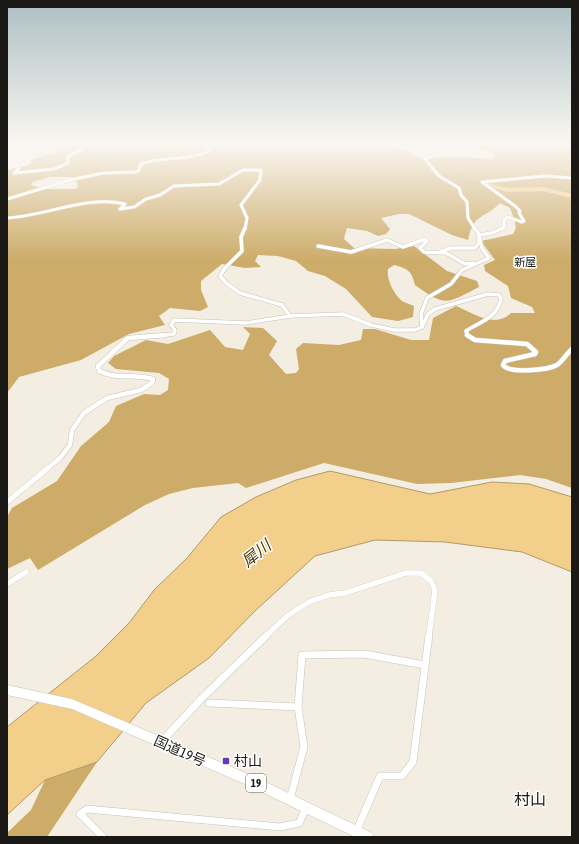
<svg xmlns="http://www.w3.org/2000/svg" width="579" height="844" font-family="'Asap Condensed','Noto Sans JP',sans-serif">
<rect width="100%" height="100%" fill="#f3ede2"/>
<g fill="#cdac69" fill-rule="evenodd">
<path d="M 15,143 L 388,143 L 411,152 L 419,158 L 465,157 L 493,159 L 494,154 L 469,143 L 572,143 L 572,488 L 546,479 L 520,475 L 451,483 L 417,484 L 324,463 L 246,488 L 238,483 L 193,488 L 169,494 L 145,505 L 38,570 L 30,558 L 7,569 L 7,517 L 12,508 L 57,481 L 81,446 L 109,422 L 116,406 L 144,394 L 160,395 L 168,390 L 169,379 L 159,373 L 116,369 L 108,363 L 114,356 L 146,340 L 168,344 L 210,330 L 225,347 L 243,350 L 250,334 L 243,327 L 263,328 L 277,341 L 269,355 L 286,374 L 296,373 L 299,369 L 296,349 L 303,343 L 339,345 L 361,340 L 363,329 L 375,329 L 411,340 L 429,340 L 433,318 L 456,306 C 473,313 495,329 511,313 L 535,313 L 532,307 L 511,298 L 508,286 L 485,271 L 484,265 L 495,260 L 481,241 L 513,234 C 519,226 513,217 510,208 L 500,203 C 484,220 474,212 468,240 L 452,235 L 409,214 L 399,214 L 381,218 L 390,229 L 386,234 L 378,236 L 367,231 L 347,228 L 344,239 L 354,248 L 395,249 L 414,246 L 447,271 L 477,281 L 479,287 C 447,303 446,308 415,285 C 412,271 407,268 394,265 L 388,269 C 386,279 394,295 402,301 C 405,303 410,304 414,306 L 413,317 L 398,321 L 372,317 L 346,289 L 325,276 L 308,271 L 296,261 L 278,256 L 258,255 L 255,261 L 261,267 L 245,268 L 222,264 L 201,281 L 201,290 L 208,307 L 200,311 L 170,308 L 159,316 L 165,325 L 129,334 L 81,360 L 19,377 L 7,393 L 7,170 L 27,166 L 31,163 L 32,159 L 55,153 L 58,150 L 44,144 ZM 49,177 L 73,177 L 77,182 L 78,187 L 75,189 L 45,189 L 31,185 L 33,182 Z"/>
<polygon points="97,762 47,837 7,837 7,833 31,810 45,780"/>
</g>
<polygon fill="#f2d08c" stroke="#b29968" points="330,471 430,494 492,482 529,484 572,497 572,572 522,552 445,542 375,540 315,556 255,611 209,658 146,703 97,762 45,780 7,815 7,727 96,656 129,623 154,590 187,558 221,517 256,497 296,480"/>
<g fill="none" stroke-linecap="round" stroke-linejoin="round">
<polyline stroke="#b29968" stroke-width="1" points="454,169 462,181 483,184"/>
<polygon fill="#f2d08c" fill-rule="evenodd" points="485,182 507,188 543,187 572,194 572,198 543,191 507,192 483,185 483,183"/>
<defs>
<g id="minor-far4">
<polyline points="400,143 396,145 401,147 415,143"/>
<polyline points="440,143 433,145 443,151"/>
<polyline points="466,143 468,146 485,152 451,149 425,159 439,176 459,188 461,195 467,202 468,218 475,229"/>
<polyline points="7,156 14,159 19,168 14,173"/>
<polyline points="14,173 54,169 68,163 68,156 82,150 85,145 83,143"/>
<path d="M 7,199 L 70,180 L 103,173 L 136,172 L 139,170 L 141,164 C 163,155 187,162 209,151 L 209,146 L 223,143"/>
<polyline points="120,209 134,207 146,199 160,195 174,186 219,184 243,170 261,170 260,180 241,205 247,218 245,229"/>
<path d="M 7,218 C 47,216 85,195 125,204 L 120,209"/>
<polyline points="501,229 504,227 504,220 508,217 522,222 524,221 519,213 520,211 515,206 482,182 546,176 572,178"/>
</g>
<g id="minor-far3">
<polyline points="245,228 241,237 242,251 225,268 220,276 226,283 240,293 282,305 290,316"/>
<polyline points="480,235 492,233 503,228"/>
<polyline points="318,246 351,252 387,240 403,247 425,239 427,241 420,248 424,252 446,253 465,264 473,263"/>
<polyline points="440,252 451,248 475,248 479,243 478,240"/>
<polyline points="422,327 421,314 427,298 451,284 462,270 489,258 482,248 478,232 474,228"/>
<path d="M 155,336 L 174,334 L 175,330 L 171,325 L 174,320 L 246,323 L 290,316 L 343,314 L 371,325 L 394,330 L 415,330 L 422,327 L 428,314 L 435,309 L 488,294 L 499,295 L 501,298 C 498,318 481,321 466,331 L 468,336"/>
</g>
<g id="minor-far2">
<path d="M 467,335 L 475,340 L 527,344 L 536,352 L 535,354 L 505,361 L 503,365 C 509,374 548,370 557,365 C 563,361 566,354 572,349"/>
<path d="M 47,469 L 60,458 L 70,445 L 72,430 L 84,413 L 107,398 L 141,390 L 152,383 L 153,379 C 135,373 117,380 99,371 L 98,366 L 128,338 L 166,335"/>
</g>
<g id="minor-far1">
<polyline points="7,502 48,468"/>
<polyline points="7,584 26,572"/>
<polyline points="266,636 287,616 309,602 329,595 345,593 406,573 421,573 431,581 435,590 429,636"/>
</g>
<g id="minor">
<polyline points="209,703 298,707"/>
<polyline points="161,742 203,697 267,635"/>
<polyline points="290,799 304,747 298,707 302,655 364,654 425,665"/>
<polyline points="356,832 380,776 402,776 413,762 429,635"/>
<polyline points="103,837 80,814 87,809 280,827 299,823 306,808"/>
</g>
<polygon id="tertiary" points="18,143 22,143 7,149 7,147"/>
<polygon id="trunk" points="7,685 72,699 255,777 372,833 374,837 355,837 247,785 72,709 7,695"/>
</defs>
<use href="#minor-far4" stroke="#c8c3b7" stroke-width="3.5"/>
<use href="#minor-far3" stroke="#c8c3b7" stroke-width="4.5"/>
<use href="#minor-far2" stroke="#c8c3b7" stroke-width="5.5"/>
<use href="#minor-far1" stroke="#c8c3b7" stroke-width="6"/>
<use href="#minor" stroke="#c8c3b7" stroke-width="8"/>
<use href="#tertiary" stroke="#c8c3b7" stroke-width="0.5"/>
<use href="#trunk" stroke="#c8c3b7" stroke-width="1"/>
<use href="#minor-far4" stroke="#fff" stroke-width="3"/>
<use href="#minor-far3" stroke="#fff" stroke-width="3.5"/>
<use href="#minor-far2" stroke="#fff" stroke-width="4.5"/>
<use href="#minor-far1" stroke="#fff" stroke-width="5.5"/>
<use href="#minor" stroke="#fff" stroke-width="7"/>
<use href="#tertiary" fill="#fff" fill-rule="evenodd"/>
<use href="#trunk" fill="#fff" fill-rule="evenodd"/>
</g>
<linearGradient id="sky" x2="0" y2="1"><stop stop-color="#acbfc3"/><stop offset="0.55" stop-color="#faf7f2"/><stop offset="1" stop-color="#faf7f2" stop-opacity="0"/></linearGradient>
<rect width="579" height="261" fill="url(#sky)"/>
<rect fill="#653cb4" stroke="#fff" stroke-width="1.5" x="222" y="757" width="8" height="8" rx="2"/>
<g text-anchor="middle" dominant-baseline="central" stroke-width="3" stroke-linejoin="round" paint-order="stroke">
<g font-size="11" fill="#1b1915" stroke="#fff">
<text x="525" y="262">新屋</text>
</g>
<rect fill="#fff" stroke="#5f5e5b" stroke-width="1" x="246" y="774" width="20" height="18" rx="3"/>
<g font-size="11" font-weight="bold" fill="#1b1915">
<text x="256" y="783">19</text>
</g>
<g font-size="14" fill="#1b1915" stroke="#fff">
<text transform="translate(180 751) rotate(24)">国道19号</text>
</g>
<g font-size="14" fill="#1b1915" stroke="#fff" text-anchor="start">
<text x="234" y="761">村山</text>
</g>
<g font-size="16" font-style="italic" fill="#4d3700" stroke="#fff">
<text transform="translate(256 553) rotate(-39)">犀川</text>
</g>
<g font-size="16" fill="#1b1915" stroke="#fff">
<text x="530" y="799">村山</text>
</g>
</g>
<rect width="579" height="844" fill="none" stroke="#1b1915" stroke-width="16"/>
</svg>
